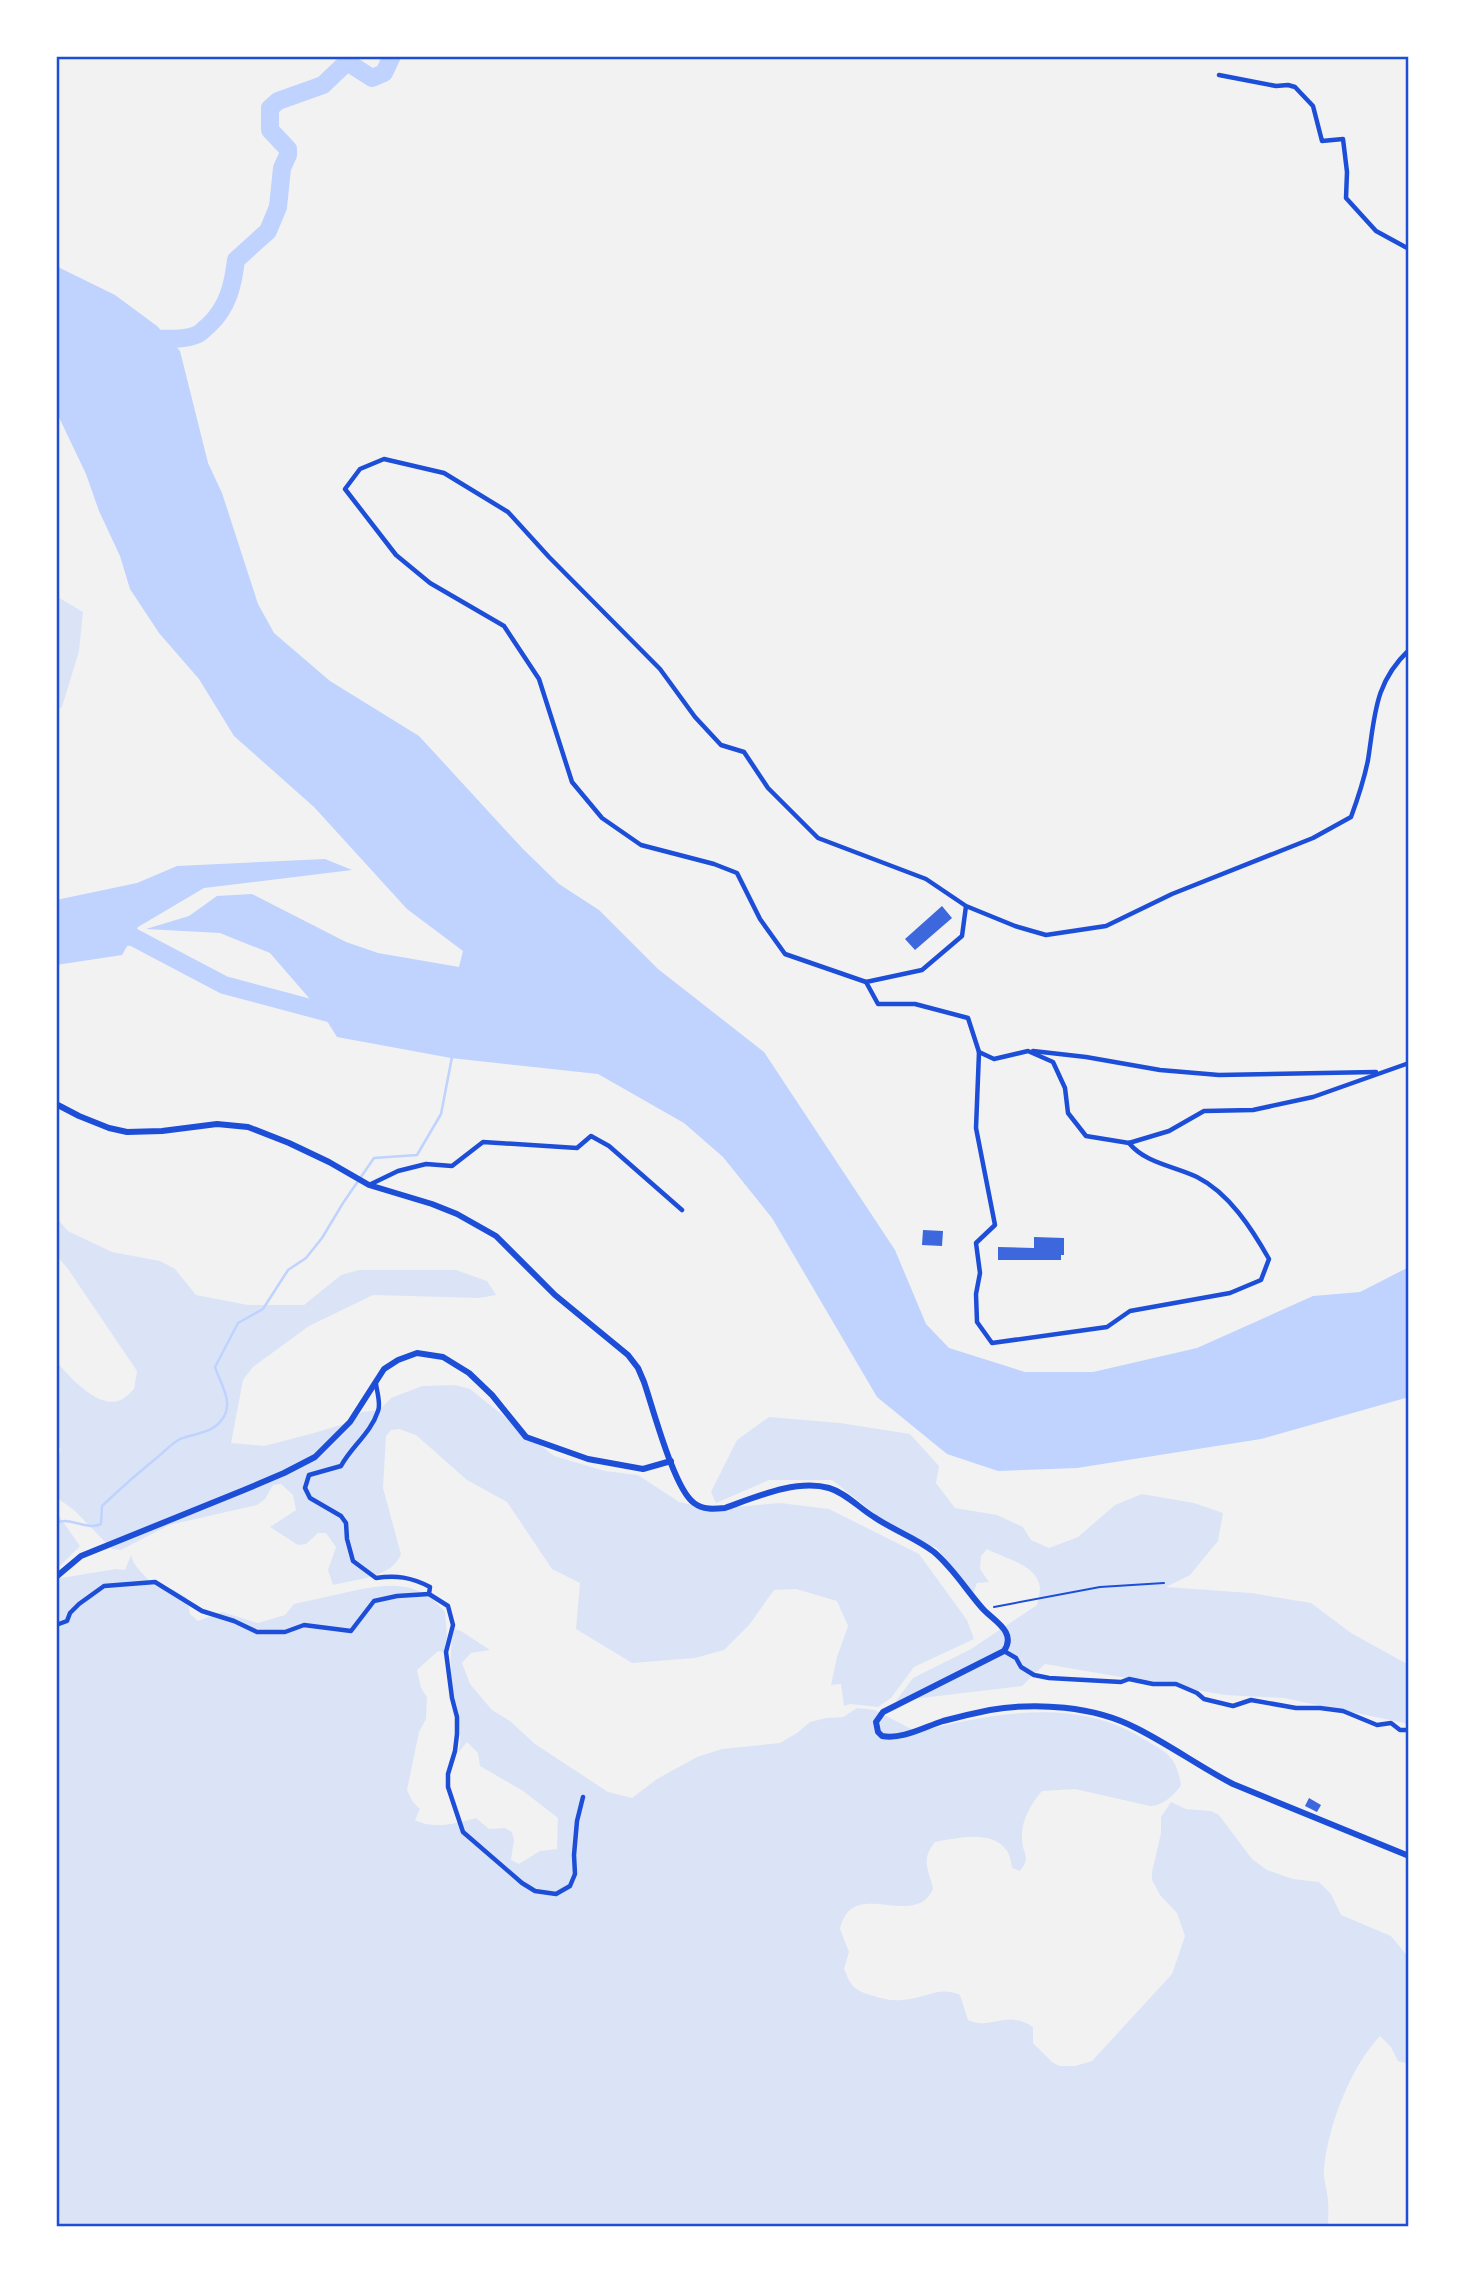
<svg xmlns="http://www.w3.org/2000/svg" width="1465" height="2283" font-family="'Asap Condensed',sans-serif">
<rect width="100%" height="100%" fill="#f2f2f2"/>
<g fill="#dbe4f7">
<polygon points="56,596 83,612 79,651 62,707 56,710"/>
<path d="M 56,1217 L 68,1231 L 112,1252 L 160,1261 L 175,1269 L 196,1295 L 248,1305 L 304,1305 L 341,1275 L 359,1270 L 456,1270 L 487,1281 L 496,1295 L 479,1298 L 373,1295 L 309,1326 L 253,1367 L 243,1380 L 231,1443 L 264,1446 L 314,1433 L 350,1422 L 362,1412 L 379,1410 L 391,1398 L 422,1386 L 455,1385 L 470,1389 L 554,1456 L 605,1471 L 638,1475 L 679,1502 L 711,1509 L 780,1503 L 829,1509 L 919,1554 L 967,1620 L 974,1639 L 914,1667 L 891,1698 L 878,1707 L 850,1704 L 844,1706 L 841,1684 L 831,1685 L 837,1657 L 848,1626 L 837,1601 L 796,1589 L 774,1590 L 749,1625 L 724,1650 L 695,1658 L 632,1663 L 576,1629 L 580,1583 L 552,1569 L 507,1502 L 467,1480 L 416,1435 L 399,1429 L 391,1430 L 386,1436 L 383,1488 L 401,1554 C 392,1578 356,1579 333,1585 L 328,1570 L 336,1547 L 326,1533 L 318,1533 L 306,1544 L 298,1545 L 270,1527 L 296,1510 L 293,1495 L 281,1484 L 273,1485 L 265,1499 L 257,1505 L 169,1525 L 121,1550 L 112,1549 L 75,1511 L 56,1497 L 56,1463 L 61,1449 L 56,1445 L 56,1361 C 69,1376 98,1410 121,1400 C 125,1398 130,1393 134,1389 L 137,1371 L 68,1269 L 56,1255 Z"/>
<path d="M 769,1417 L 840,1423 L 910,1434 L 939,1466 L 936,1483 L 955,1508 L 997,1515 L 1023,1527 L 1031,1540 L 1049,1548 L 1078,1537 L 1115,1505 L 1142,1494 L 1194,1503 L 1223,1513 L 1218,1541 L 1190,1575 L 1166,1587 L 1251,1593 L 1311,1603 L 1351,1633 L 1409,1665 L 1409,1724 L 1284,1698 L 1225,1695 L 1045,1664 L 1022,1686 L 896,1701 L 913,1678 L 971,1649 L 1037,1605 C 1038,1600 1040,1593 1040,1588 C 1038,1565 1003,1558 987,1549 L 981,1556 L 980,1569 L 989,1582 L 977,1583 L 973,1594 L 937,1548 L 899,1533 L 832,1480 L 769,1480 L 716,1503 L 711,1492 L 737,1440 Z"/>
<polygon points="56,1516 59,1516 80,1546 56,1570"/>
<path d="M 131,1555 C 133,1567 145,1574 152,1585 L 172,1589 L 187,1598 L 190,1614 L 198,1621 L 222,1612 L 258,1623 L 285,1615 L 294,1604 C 312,1600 330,1596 348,1592 C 386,1584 417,1578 445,1612 L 447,1637 L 444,1652 L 438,1651 L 417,1670 L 421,1688 L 427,1697 L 426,1719 L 419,1732 L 407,1790 L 413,1802 L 420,1809 L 415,1820 C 434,1830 457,1823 476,1818 L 489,1829 L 505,1828 L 512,1832 L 514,1840 L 511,1860 L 519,1864 L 540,1851 L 557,1849 L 558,1818 L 523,1791 L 480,1766 L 478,1753 L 467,1742 L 458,1753 C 464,1734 456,1719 454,1700 C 450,1674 449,1654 454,1629 L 461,1631 L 490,1650 L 471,1653 L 462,1663 L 470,1684 L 492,1710 L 510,1721 L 535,1744 L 608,1792 L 632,1798 L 657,1779 L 697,1757 L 722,1749 L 780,1743 L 797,1733 L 810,1722 L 826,1718 L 843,1717 L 857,1708 L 875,1710 L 917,1732 C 990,1714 1074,1696 1142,1738 C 1167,1753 1176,1755 1181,1785 C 1175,1795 1162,1806 1150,1806 L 1075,1789 L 1042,1791 C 1031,1804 1021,1820 1022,1839 C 1022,1854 1032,1856 1020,1871 L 1012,1868 C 1011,1862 1010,1855 1007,1851 C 993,1829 956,1838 935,1842 C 920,1861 929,1869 933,1889 C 914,1931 852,1875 840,1929 L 849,1952 L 844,1969 C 852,1988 854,1990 874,1996 C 883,1999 892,2001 901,2000 C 923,2000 939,1985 960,1995 L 968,2020 C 991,2031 1006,2009 1033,2027 L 1033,2043 L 1052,2062 L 1059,2066 L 1075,2066 L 1092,2061 L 1172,1974 L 1185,1936 L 1177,1913 L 1160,1895 L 1152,1880 L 1152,1872 L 1161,1833 L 1161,1817 L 1171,1802 L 1186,1809 L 1211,1811 L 1219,1815 L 1252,1859 L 1267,1870 L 1293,1879 L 1319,1882 L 1331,1894 L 1341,1915 L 1391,1936 L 1409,1958 L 1409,2064 L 1398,2061 L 1391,2047 L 1380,2036 C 1350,2068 1329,2124 1324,2168 C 1323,2178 1327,2190 1328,2200 C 1329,2209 1328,2218 1328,2227 L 56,2227 L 56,1572 L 61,1578 L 116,1569 L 125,1570 Z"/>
</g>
<g fill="#bfd3fe">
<polygon points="56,266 115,295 157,326 180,351 208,463 222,493 258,604 274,633 330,681 419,736 523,849 559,884 599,910 658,969 764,1052 895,1250 926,1324 949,1348 1025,1372 1093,1372 1197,1348 1313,1296 1360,1292 1409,1267 1409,1397 1261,1439 1077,1468 998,1471 947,1454 877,1397 772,1218 723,1157 684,1123 598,1074 451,1058 337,1037 322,1013 270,953 220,933 146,929 189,916 217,896 252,894 346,942 378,953 459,967 463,951 407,909 314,807 234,736 199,679 159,633 130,589 120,556 99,511 86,474 56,411"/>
<polygon points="325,859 352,870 204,888 138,927 122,955 56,965 56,900 137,883 177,866"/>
</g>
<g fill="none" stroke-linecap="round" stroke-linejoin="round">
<path stroke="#bfd3fe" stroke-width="2.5" d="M 56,1523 C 71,1516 86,1531 101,1524 L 102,1506 C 121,1488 139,1472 159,1456 C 166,1450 171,1444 180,1439 C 195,1433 213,1434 223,1418 C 234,1402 220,1383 215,1367 L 238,1323 L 263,1309 L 288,1270 L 306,1258 L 322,1238 L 343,1203 L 374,1158 L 417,1155 L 441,1114 L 452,1057"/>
<g stroke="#bfd3fe" stroke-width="18">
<path d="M 147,339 C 163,338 181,341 196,335 C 201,333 205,328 209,325 C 228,307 233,285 236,260 L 268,231 L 278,207 L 282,168 L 288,155 L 288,149 L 270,130 L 270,108 L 278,101 L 323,85 L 347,62 L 372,78 L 384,73 L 392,56"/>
<polyline points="108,936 133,937 224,985 344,1017"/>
</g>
</g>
<g fill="#3d67dc">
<polygon points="942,906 952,918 915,950 905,939"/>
<polygon points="923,1230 943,1231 942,1246 922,1245"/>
<polygon points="1034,1237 1064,1238 1064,1255 1061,1255 1061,1260 998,1260 998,1247 1034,1248"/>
<polygon points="1309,1798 1321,1805 1317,1812 1305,1806"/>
</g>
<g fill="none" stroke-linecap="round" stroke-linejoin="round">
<polyline stroke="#1d4ed8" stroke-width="2" points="994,1607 1100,1587 1164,1583"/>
<g stroke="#1d4ed8" stroke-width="4.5">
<polyline points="1219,75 1276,86 1288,85 1295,87 1313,106 1322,141 1343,139 1347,172 1346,198 1376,231 1409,249"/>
<path d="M 966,906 L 962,936 L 922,970 L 866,982 L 785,954 L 760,919 L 737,873 L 714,864 L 641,845 L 602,818 L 572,782 L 539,679 L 504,626 L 430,583 L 396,555 L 345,489 L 360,469 L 384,459 L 444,473 L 508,512 L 549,557 L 660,669 L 695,717 L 721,745 L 744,752 L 768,788 L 818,838 L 926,879 L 966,906 L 1015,926 L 1046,935 L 1106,926 L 1172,894 L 1313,838 L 1351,817 C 1358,798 1364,780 1368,760 C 1375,716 1374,683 1409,650"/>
<path d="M 866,982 L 878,1004 L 915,1004 L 968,1018 L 979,1052 L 976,1128 L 995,1225 L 976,1243 L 980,1273 L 976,1294 L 977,1322 L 992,1343 L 1107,1327 L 1130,1311 L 1230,1293 L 1261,1280 L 1269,1259 C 1252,1229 1229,1193 1197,1177 C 1174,1166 1145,1163 1129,1143"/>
<polyline points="1033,1051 1086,1057 1160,1070 1219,1075 1376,1072"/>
<polyline points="979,1052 994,1059 1028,1051 1053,1062 1065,1088 1068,1113 1086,1136 1129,1143 1169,1131 1204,1111 1253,1110 1313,1097 1409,1063"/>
<polyline points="369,1185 398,1171 426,1164 452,1166 483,1142 577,1148 591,1136 609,1146 682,1210"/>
<path d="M 376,1384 C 377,1392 381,1404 378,1411 C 371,1433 351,1447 341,1466 L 309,1475 L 305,1488 L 310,1498 L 341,1516 L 346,1523 L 347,1539 L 353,1561 L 376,1578 C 396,1575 411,1577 430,1587 L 429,1594 L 448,1606 L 453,1625 L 446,1652 L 452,1698 L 457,1717 L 457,1734 L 455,1751 L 448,1774 L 448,1787 L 463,1832 L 522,1883 L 535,1891 L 556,1894 L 570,1886 L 575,1874 L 574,1855 L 577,1821 L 583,1797"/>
<polyline points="56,1625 67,1621 70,1613 79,1604 104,1586 155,1582 202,1611 234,1621 257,1632 285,1632 304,1625 351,1631 374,1601 397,1596 429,1594"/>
<polyline points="1004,1651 1016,1658 1021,1667 1034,1675 1049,1678 1121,1682 1129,1679 1153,1684 1176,1684 1197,1693 1204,1699 1233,1706 1251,1700 1296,1708 1320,1708 1343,1711 1377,1725 1391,1723 1400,1730 1409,1730"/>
</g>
<g stroke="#1d4ed8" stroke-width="6">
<path d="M 56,1104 L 79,1116 L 109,1128 L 127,1132 L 162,1131 L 217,1124 L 248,1127 L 289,1143 L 329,1162 L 369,1185 L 432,1204 L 457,1214 L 496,1236 L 555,1295 L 628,1355 L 638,1368 L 644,1382 C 653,1408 674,1489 694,1503 C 703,1510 714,1509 725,1508 C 756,1497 796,1479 829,1488 C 846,1493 859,1508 874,1517 C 893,1530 916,1538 934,1552 C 954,1569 966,1590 983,1609 C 994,1621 1017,1632 1004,1651 L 883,1712 L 876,1722 L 878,1732 L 882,1736 C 902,1740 924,1727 943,1721 C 958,1717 975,1713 990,1710 C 1036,1702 1094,1706 1136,1728 C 1170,1745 1200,1767 1233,1784 L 1409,1856"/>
<polyline points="56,1577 81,1556 244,1490 284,1473 315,1457 350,1422 384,1369 398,1360 417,1353 443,1357 469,1373 492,1395 526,1437 588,1459 643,1469 671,1461"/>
</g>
</g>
<rect width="1465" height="2283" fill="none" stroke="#ffffff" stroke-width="116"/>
<rect x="58" y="58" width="1349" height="2167" fill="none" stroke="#1d4ed8" stroke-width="2.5"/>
</svg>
